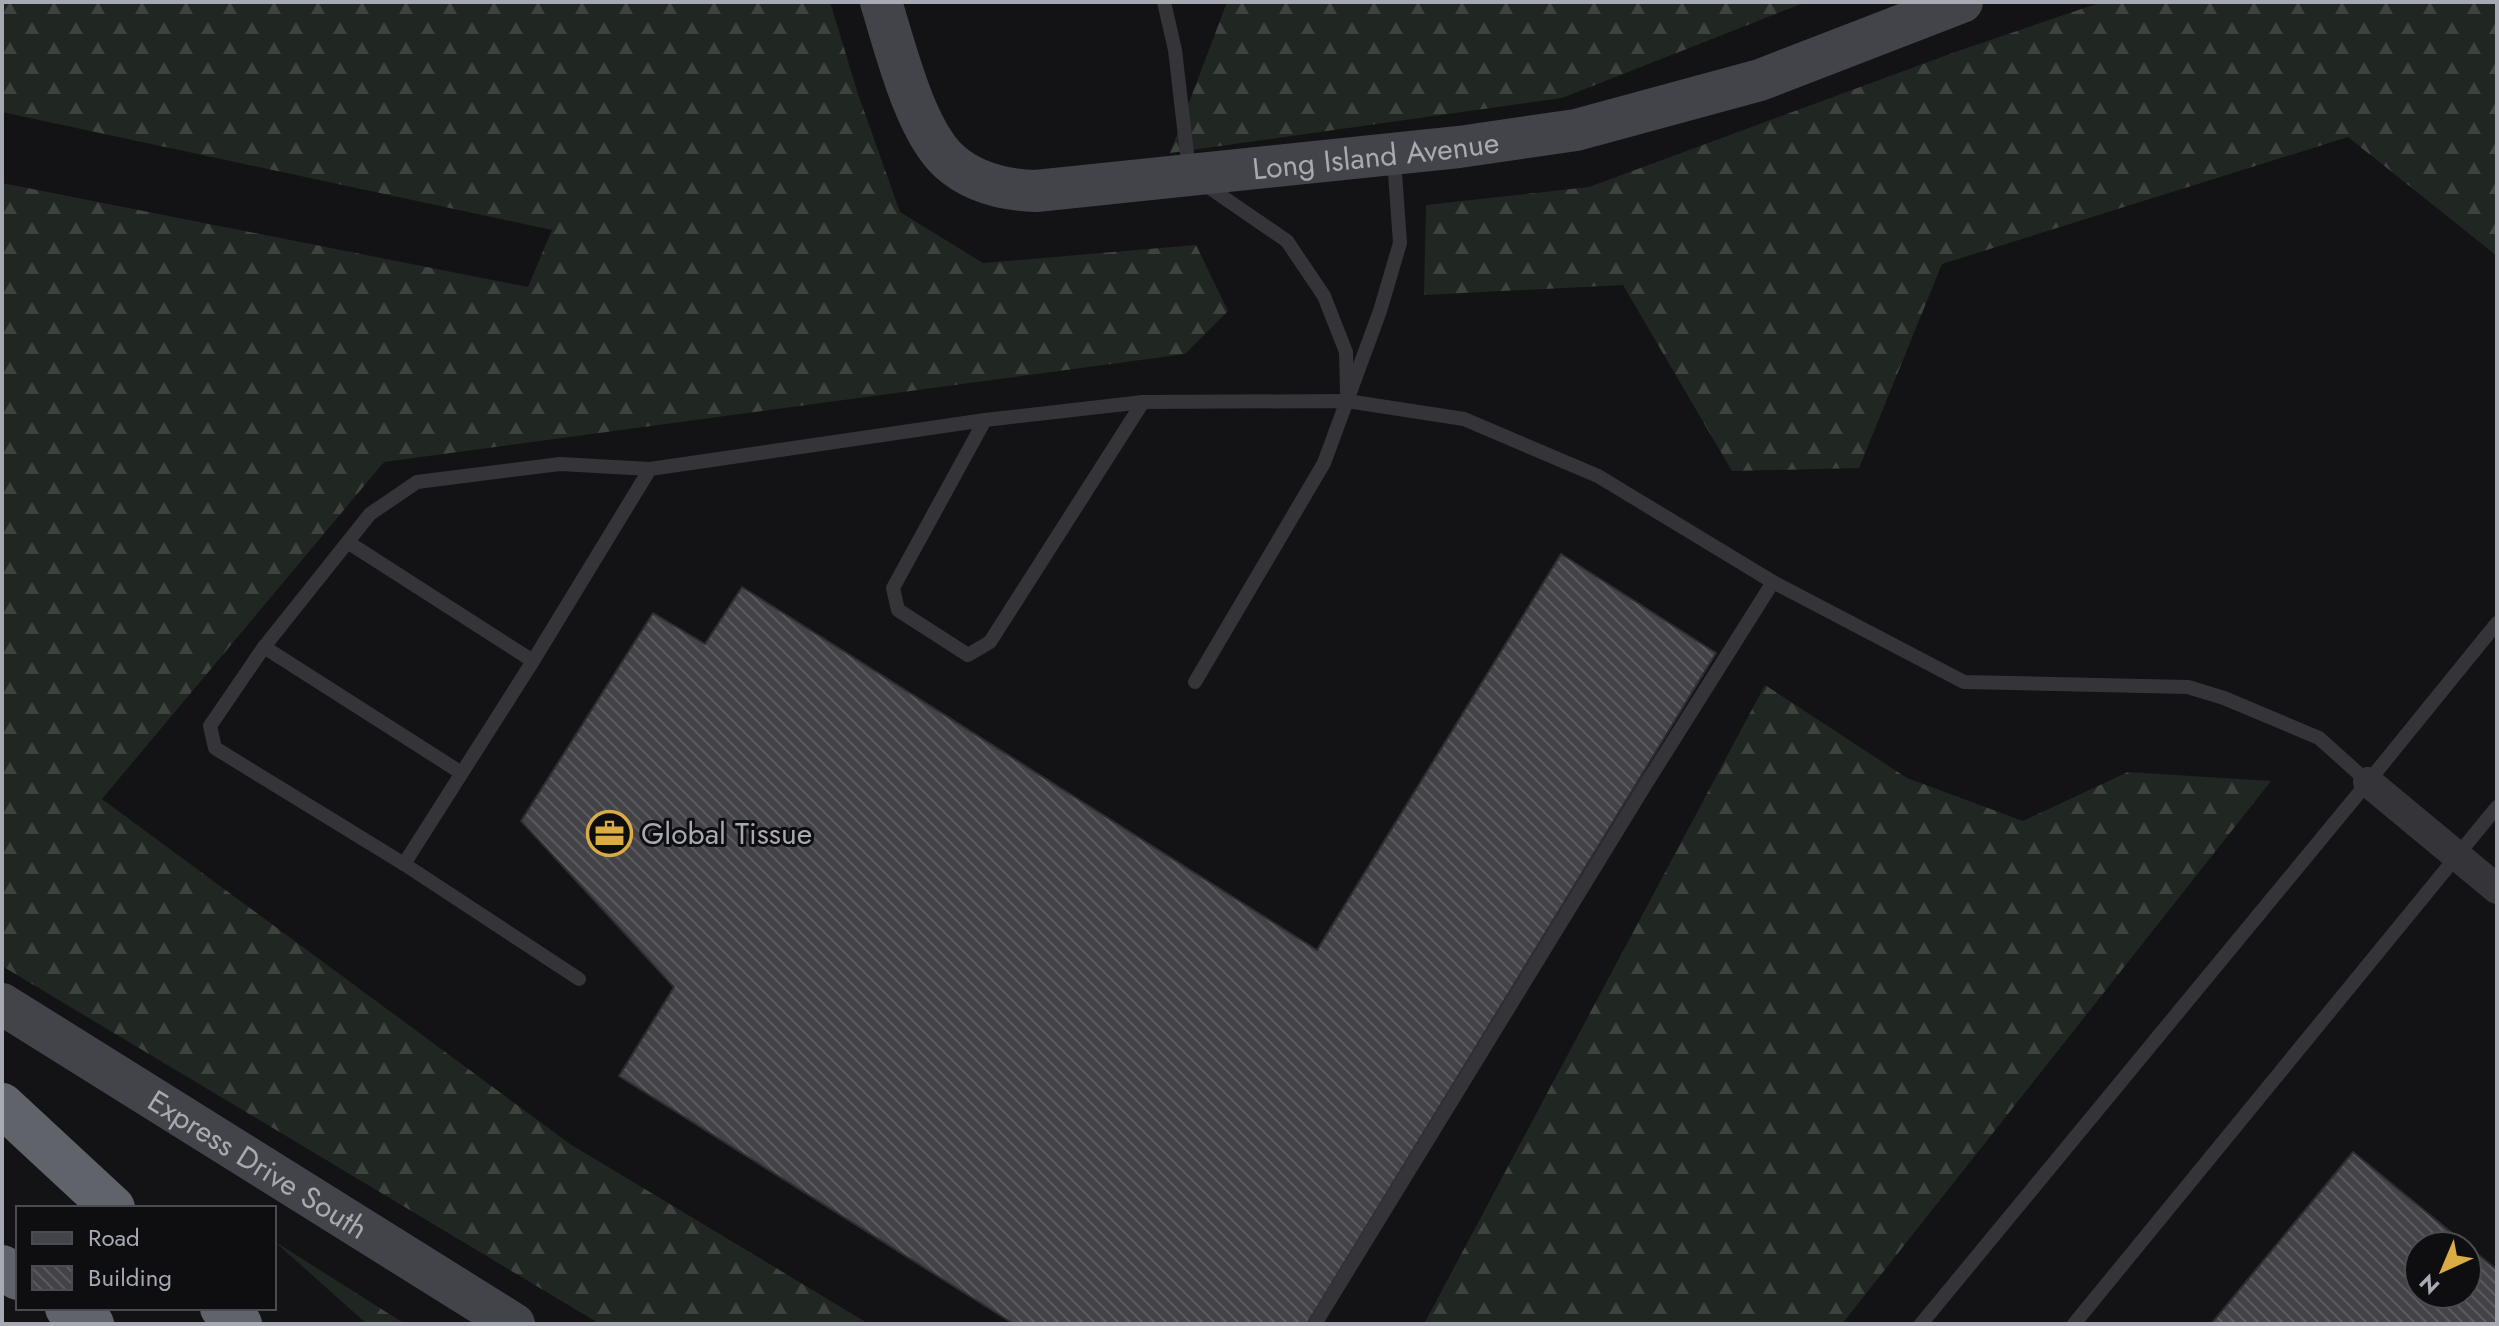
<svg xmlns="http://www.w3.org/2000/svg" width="2499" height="1326" font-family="Jost,sans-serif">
<defs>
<pattern id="forest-firs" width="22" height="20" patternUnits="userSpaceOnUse" patternTransform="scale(2)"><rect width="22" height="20" fill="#202621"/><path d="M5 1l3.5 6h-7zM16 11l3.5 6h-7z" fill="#3e433f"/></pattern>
<pattern id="building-back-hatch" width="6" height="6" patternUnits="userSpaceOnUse" patternTransform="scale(2)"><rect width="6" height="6" fill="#434347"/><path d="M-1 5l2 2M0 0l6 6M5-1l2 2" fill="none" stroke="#5b5b5f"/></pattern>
</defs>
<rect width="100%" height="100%" fill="#131315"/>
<g fill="url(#forest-firs)">
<polygon points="2,2 830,2 858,94 900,212 983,263 1196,245 1228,311 1185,354 384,462 102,799 570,1144 869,1324 600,1324 2,966 2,183 528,287 552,230 2,112"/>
<polygon points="1227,2 1806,2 1562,98 1170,153"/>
<polygon points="2102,2 2497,2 2497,256 2348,137 1942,264 1859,468 1732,471 1623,285 1424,295 1426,205 1589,187 1958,51"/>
<polygon points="1765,685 1907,778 2023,821 2128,772 2271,781 1842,1324 1424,1324"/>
<polygon points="274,1241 405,1324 367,1324"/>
</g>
<g fill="url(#building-back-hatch)" stroke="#2e2e30" stroke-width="2" fill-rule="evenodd">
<polygon points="1561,554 1716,653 1307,1324 1014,1324 619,1076 674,987 521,821 653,613 705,644 742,587 1317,950"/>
<path d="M 2353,1152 L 2497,1270 L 2497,1324 L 2211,1324 ZM 2419,1246 L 2467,1246 L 2467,1294 L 2419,1294 Z"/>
</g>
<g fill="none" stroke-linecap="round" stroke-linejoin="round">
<g stroke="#353539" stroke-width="14">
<polyline points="1164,2 1175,50 1189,171"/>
<polyline points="1204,184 1287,241 1324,296 1346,352 1347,392"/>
<polyline points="985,420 893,588 898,610 968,655 990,642 1143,402"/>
<polyline points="349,543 533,661"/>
<polyline points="1773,582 1964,682 2188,687 2224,698 2319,738 2368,782 1921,1324"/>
<polyline points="264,647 460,772"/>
<polyline points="1195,682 1324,463 1380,311 1400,243 1394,159"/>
<polyline points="2368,782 2497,623"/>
<polyline points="404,864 215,748 210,726 264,647 370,514 417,482 560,464 650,469"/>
<polyline points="579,979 404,864 533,661 650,469 985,420 1143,402 1347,401 1464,419 1598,476 1773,582 1644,787 1315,1324"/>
<polyline points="2074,1324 2497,807"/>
</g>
<polyline stroke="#353539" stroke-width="30" points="2368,782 2497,889"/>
<g stroke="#434449" stroke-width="42">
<path id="s1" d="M 881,2 C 895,47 915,130 949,161 C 973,183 1005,190 1036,191 L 1459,147 L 1576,130 L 1760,80 L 1962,2"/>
<path id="s2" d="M 2,1004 L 514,1324"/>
</g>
<g stroke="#61636a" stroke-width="44">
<polyline points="2,1105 113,1208"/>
<polyline points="2,1267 18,1278"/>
<polyline points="67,1308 92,1324"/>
<polyline points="222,1308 240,1324"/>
</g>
</g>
<defs>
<symbol id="office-ring" viewBox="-11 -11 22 22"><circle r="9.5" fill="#0e0e10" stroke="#dcac44" stroke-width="1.5"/><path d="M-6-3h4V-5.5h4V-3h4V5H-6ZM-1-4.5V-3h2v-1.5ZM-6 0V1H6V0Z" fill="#dcac44"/></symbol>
</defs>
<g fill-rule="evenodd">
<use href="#office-ring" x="584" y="808" width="51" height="51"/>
</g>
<g text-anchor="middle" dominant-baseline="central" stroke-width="6" stroke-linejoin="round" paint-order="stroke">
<g font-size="30" fill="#a7aab3" stroke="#0e0e10">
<text stroke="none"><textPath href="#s1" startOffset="610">Long Island Avenue</textPath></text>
<text stroke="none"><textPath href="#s2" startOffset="302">Express Drive South</textPath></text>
</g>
<g font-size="30" fill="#a7aab3" stroke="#0e0e10" text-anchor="start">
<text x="641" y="833">Global Tissue</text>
</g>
</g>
<rect width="2499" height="1326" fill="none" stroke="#a7aab3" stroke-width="8"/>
<rect x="16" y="1206" width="260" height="104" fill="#0e0e10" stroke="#4b4c51" stroke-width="2"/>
<rect x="32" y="1232" width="40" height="12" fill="#434449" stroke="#4b4c51" stroke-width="2"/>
<text x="88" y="1246" font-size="24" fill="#a7aab3">Road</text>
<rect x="32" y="1266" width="40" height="24" fill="url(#building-back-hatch)" stroke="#4b4c51" stroke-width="2"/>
<text x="88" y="1286" font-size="24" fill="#a7aab3">Building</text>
<g transform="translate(2443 1270) rotate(224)"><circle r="38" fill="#0e0e10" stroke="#4b4c51" stroke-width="2"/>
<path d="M0-6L14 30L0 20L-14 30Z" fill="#dcac44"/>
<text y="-12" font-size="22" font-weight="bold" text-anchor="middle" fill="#a7aab3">N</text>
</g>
</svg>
